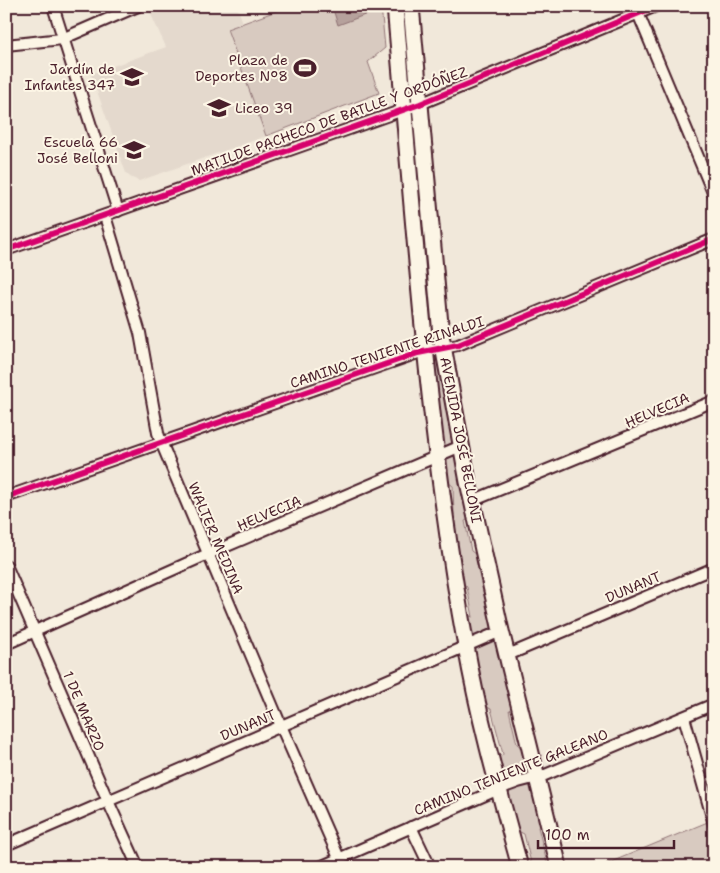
<svg xmlns="http://www.w3.org/2000/svg" width="720" height="873" font-family="'Shantell Sans',sans-serif">
<rect width="100%" height="100%" fill="#f1e8da"/>
<filter id="ink" filterUnits="userSpaceOnUse"><feTurbulence type="fractalNoise" baseFrequency=".02" numOctaves="2"/><feDisplacementMap in="SourceGraphic" scale="10" xChannelSelector="R" yChannelSelector="G"/><feConvolveMatrix kernelMatrix="1 2 1 2 8 2 1 2 1" color-interpolation-filters="sRGB"/></filter>
<g filter="url(#ink)">
<polygon fill="#e4d9cd" points="153,6 237,6 243,23 227,29 266,136 139,181 130,177 126,173 91,74 166,47 148,8"/>
<g fill="#d8cac0" stroke="#917476">
<polygon points="290,6 381,6 385,48 368,62 379,93 266,136 227,29"/>
<polygon points="412,115 416,117 434,331 430,331 410,116"/>
<polygon points="431,358 443,358 455,441 445,447 442,446"/>
<polygon points="455,453 474,524 467,520 465,521 471,551 479,557 493,624 488,632 473,638 471,637 464,614 473,617 467,587 458,581 447,512 454,515 453,486 445,480 445,455"/>
<polygon points="489,640 497,642 518,715 509,710 517,744 526,750 528,772 505,780 502,779 494,752 502,756 503,754 491,709 483,705 473,649 475,646"/>
<polygon points="530,784 535,786 546,829 538,827 548,867 532,867 524,834 516,830 507,792 509,790"/>
<polygon points="710,821 714,839 713,863 705,867 599,867"/>
</g>
<polygon fill="#b6a19c" stroke="#8b6d6f" points="332,6 368,6 370,13 338,25"/>
<g fill="none" stroke-linecap="round" stroke-linejoin="round">
<defs>
<g id="street">
<polyline points="53,6 118,211"/>
<polyline points="635,6 714,195"/>
<polyline points="6,45 62,39 138,6"/>
<polyline points="105,216 140,333 158,433 161,442 281,726 339,858"/>
<polyline points="6,250 420,104 656,6"/>
<polyline points="6,497 418,353 458,345 714,239"/>
<polyline points="472,501 714,401"/>
<polyline points="6,565 108,801 138,867"/>
<polyline points="6,644 208,554 461,446"/>
<polyline points="507,653 515,652 714,568"/>
<polyline points="684,717 714,824"/>
<polyline points="411,827 430,867"/>
<polyline points="6,845 501,631"/>
<polyline points="320,867 499,789 518,782 545,775 714,704"/>
</g>
<g id="secondary">
<path d="M 395,6 C 414,220 427,435 466,646 C 479,720 500,794 520,867"/>
<polyline points="411,6 441,335 468,482 501,631 559,867"/>
</g>
</defs>
<use href="#street" stroke="#4a1f2b" stroke-width="14"/>
<use href="#secondary" stroke="#4a1f2b" stroke-width="19"/>
<use href="#street" stroke="#fcf5e5" stroke-width="10"/>
<use href="#secondary" stroke="#fcf5e5" stroke-width="15"/>
<defs>
<g id="cycleway">
<polyline points="6,250 420,104 656,6"/>
<polyline points="6,497 418,353 458,345 714,239"/>
</g>
</defs>
<use href="#cycleway" stroke="#fcf5e5" stroke-width="9"/>
<use href="#cycleway" stroke="#d6006c" stroke-width="6"/>
</g>
</g>
<defs>
<symbol id="stadium-bare" viewBox="-9 -9 18 18"><path d="M0-5a6.5 5 0 1 0 0 10a6.5 5 0 1 0 0-10ZM-3.5-1.8h7v3.6h-7Z" fill="#4a1f2b" stroke="#fcf5e5" stroke-width="2.5" paint-order="stroke"/></symbol>
<symbol id="school-bare" viewBox="-9 -9 18 18"><path d="M0-5L7-2L0 1L-7-2ZM-4 1L0 2.5L4 1V4Q0 6-4 4Z" fill="#4a1f2b" stroke="#fcf5e5" stroke-width="2.5" paint-order="stroke"/></symbol>
</defs>
<g fill-rule="evenodd">
<use href="#stadium-bare" x="289" y="52" width="32" height="32"/>
<use href="#school-bare" x="116" y="61" width="32" height="32"/>
<use href="#school-bare" x="203" y="92" width="32" height="32"/>
<use href="#school-bare" x="118" y="134" width="32" height="32"/>
</g>
<g text-anchor="middle" dominant-baseline="central" stroke-width="4" stroke-linejoin="round" paint-order="stroke">
<g font-size="14" fill="#4a1f2b" stroke="#fcf5e5" text-anchor="end">
<text x="288" y="60">Plaza de<tspan x="288" dy="16">Deportes N°8</tspan></text>
<text x="115" y="69">Jardín de<tspan x="115" dy="16">Infantes 347</tspan></text>
<text x="235" y="108" text-anchor="start">Liceo 39</text>
<text x="118" y="142">Escuela 66<tspan x="118" dy="16">José Belloni</tspan></text>
</g>
<g font-size="14" fill="#4a1f2b" stroke="#fcf5e5">
<text transform="translate(329 121) rotate(-20)">MATILDE PACHECO DE BATLLE Y ORDÓÑEZ</text>
<text transform="translate(387 352) rotate(-18)">CAMINO TENIENTE RINALDI</text>
<text transform="translate(657 410) rotate(-23)">HELVECIA</text>
<text transform="translate(461 440) rotate(79)">AVENIDA JOSÉ BELLONI</text>
<text transform="translate(269 513) rotate(-23)">HELVECIA</text>
<text transform="translate(216 538) rotate(67)">WALTER MEDINA</text>
<text transform="translate(633 587) rotate(-23)">DUNANT</text>
<text transform="translate(84 711) rotate(67)">1 DE MARZO</text>
<text transform="translate(248 725) rotate(-23)">DUNANT</text>
<text transform="translate(511 772) rotate(-22)">CAMINO TENIENTE GALEANO</text>
</g>
</g>
<rect width="720" height="873" fill="none" stroke="#fcf5e5" stroke-width="25"/>
<rect x="12" y="12" width="695" height="848" fill="none" stroke="#4a1f2b" stroke-width="2" filter="url(#ink)"/>
<path d="M538 840v8h136v-8" fill="none" stroke="#4a1f2b" stroke-width="2.5"/>
<text x="545" y="840" font-size="15" fill="#4a1f2b" stroke="#fcf5e5" stroke-width="4" paint-order="stroke">100 m</text>
</svg>
